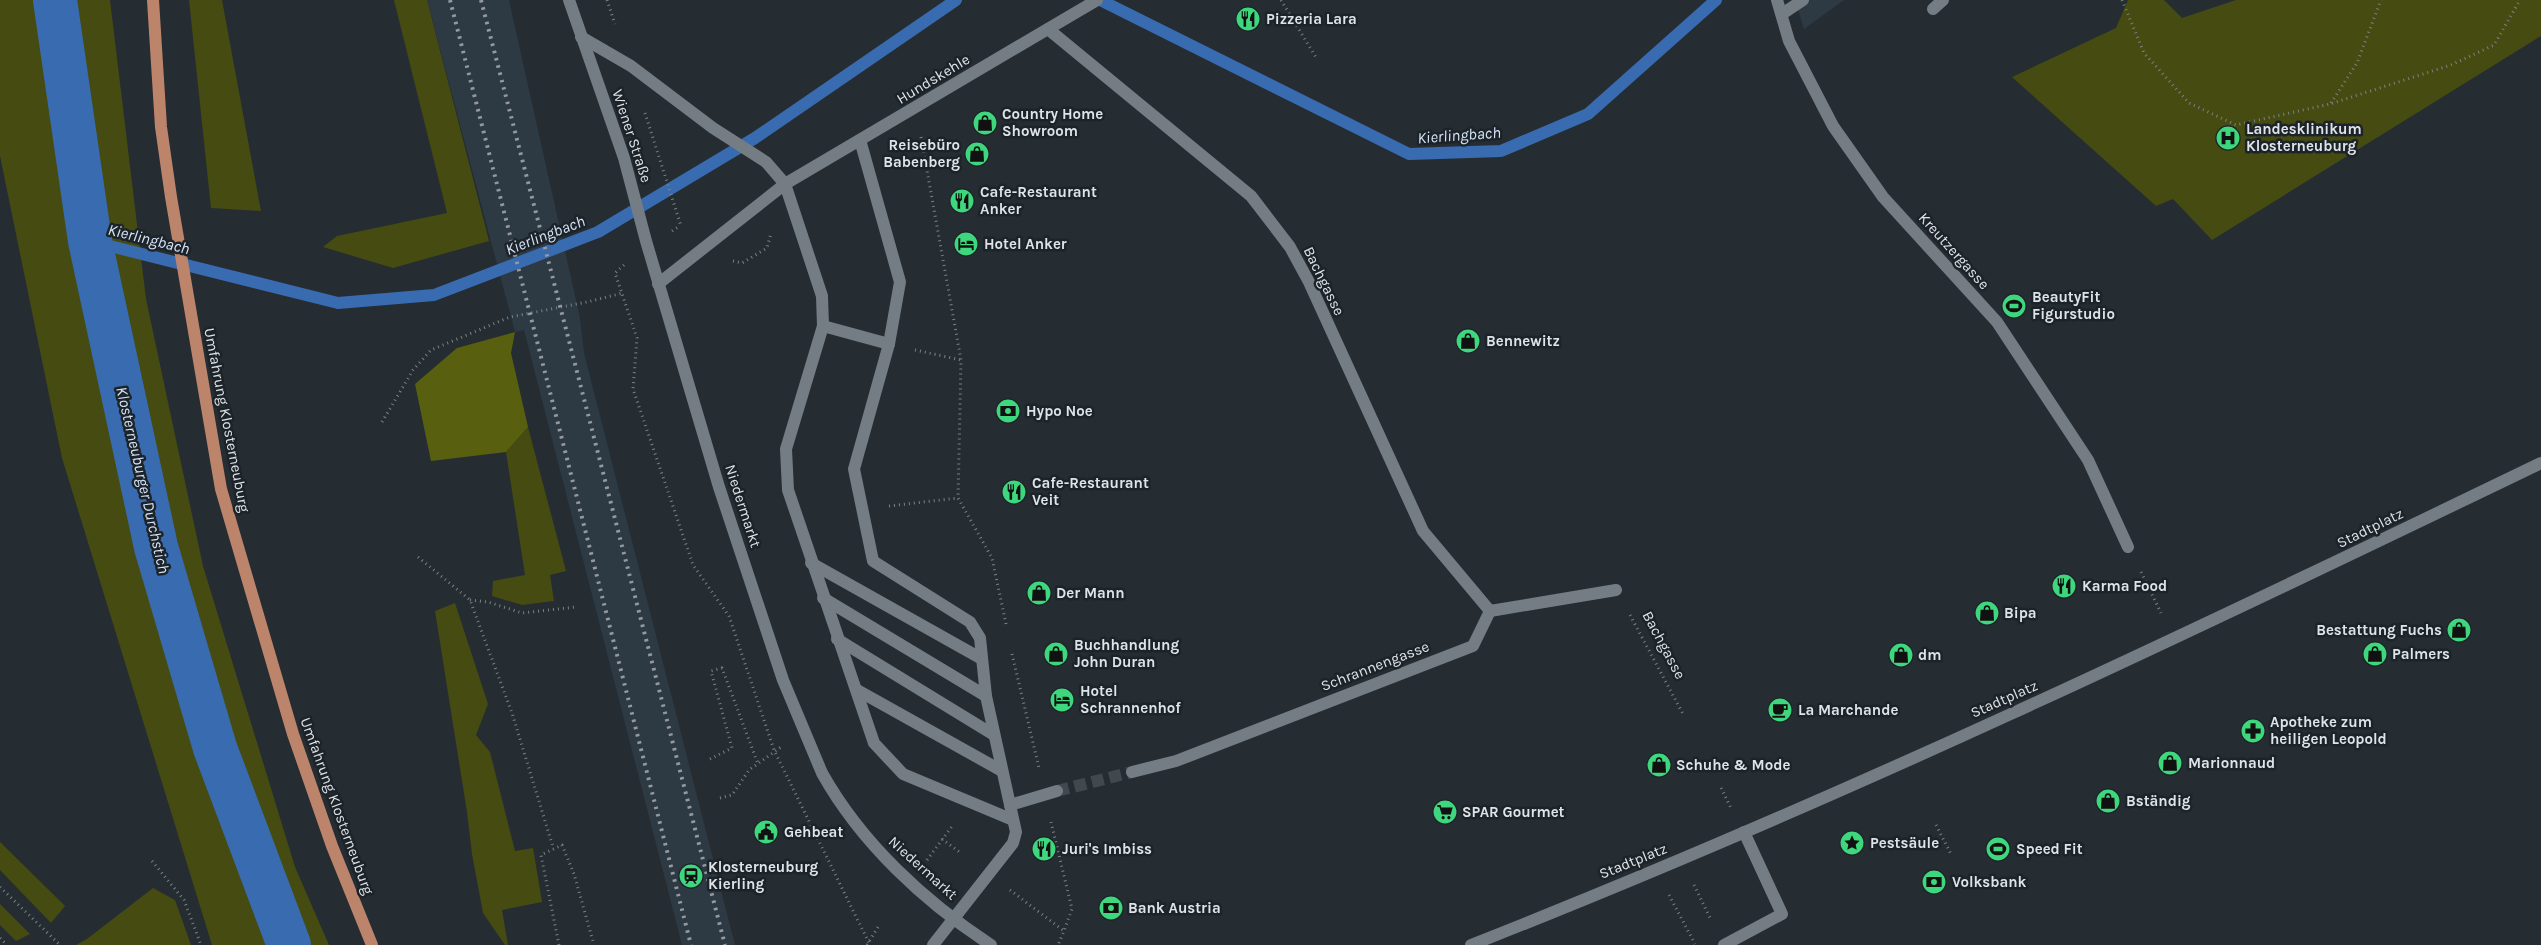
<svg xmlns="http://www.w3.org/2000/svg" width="2541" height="945" font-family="Karla,sans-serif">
<rect width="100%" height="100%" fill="#252d33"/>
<g fill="#2d3943">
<polygon points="427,0 509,0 580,318 584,353 735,945 682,945 524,330 515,332"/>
<polygon points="1795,0 1844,0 1804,29"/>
</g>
<g fill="#454b11">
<polygon points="0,0 110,0 146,299 203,566 295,867 329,945 212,945 62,458 0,156"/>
<polygon points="189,0 222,0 261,211 211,208"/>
<polygon points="394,0 427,0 489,241 393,268 323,247 337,236 447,213"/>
<polygon points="2128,0 2164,0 2182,18 2236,0 2541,0 2541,36 2212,240 2173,199 2156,206 2012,77 2116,28"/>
<polygon points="528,427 566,571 550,575 554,601 522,605 492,596 493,581 525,575 506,452"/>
<polygon points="455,603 488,704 476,735 490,752 515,851 533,848 542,902 502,910 508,945 505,945 483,913 472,854 467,812 435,611"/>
<polygon points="0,842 65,906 51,923 0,870"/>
<polygon points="153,888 175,900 191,945 76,945 87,939"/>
<polygon points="0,904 30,934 16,941 0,925"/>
</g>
<polygon fill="#586010" points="515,332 511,353 528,427 506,452 431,461 415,384 457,348"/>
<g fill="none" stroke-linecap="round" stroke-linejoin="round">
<g stroke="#396bb1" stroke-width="12">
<polyline points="1100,0 1409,154 1501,151 1588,114 1716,0"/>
<polyline points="90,241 338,303 434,295 598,232 755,138 956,0"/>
</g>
<polyline stroke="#396bb1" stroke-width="44" points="55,0 90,241 156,547 215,748 289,945"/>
<polyline stroke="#41484e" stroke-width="12" stroke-dasharray="12 6" stroke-linecap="butt" points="1057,791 1132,772"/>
<g stroke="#7b8287" stroke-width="3" stroke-dasharray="1 4" stroke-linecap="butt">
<polyline points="607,0 615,24"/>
<polyline points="1281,0 1317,59"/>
<polyline points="2122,0 2144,53 2189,103 2236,125 2330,104 2451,65 2494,45 2520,0"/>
<polyline points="2331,103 2357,63 2381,0"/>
<polyline points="645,113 681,226"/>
<polyline points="921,137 961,360 958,498 992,558 1006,624"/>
<polyline points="672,231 680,226"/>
<polyline points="733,261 742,263 767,248 771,233"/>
<polyline points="624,265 615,273 637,338 633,389 693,565 729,616 774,750 870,945"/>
<polyline points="915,350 961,360"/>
<polyline points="382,422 413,370 431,350 510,317 587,302 623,293"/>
<polyline points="889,506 958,498"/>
<polyline points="418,557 470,600 512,713 553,847"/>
<polyline points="2141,572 2161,613"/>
<polyline points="470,600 488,602 522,613 576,607"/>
<polyline points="1630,615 1683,714"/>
<polyline points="1012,654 1039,768"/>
<polyline points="710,759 732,748 711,671 722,668 758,764"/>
<polyline points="1721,788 1731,808"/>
<polyline points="720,798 732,795 749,770 781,747"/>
<polyline points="1051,822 1072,909 1064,931"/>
<polyline points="1936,825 1952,856"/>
<polyline points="942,839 962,854"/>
<polyline points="927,860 953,825"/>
<polyline points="152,861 184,900 201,945"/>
<polyline points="1694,885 1711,920"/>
<polyline points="0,887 60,945"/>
<polyline points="1010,890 1064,931 1058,945"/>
<polyline points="1669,895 1695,944"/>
<polyline points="0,938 7,945"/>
<polyline points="559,945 541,855 562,845 574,874 594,945"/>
<polyline points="867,945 880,924"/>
</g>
<g stroke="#747d84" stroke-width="12">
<path d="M 569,0 L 624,158 L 646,241 L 719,487 L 783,680 L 822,773 C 861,843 925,902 991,945"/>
<polyline points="1777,0 1789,41 1833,126 1883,197 1997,322 2088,460 2128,547"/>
<polyline points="1933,9 1943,0"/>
<polyline points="1782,14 1803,0"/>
<polyline points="1048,29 1251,196 1290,247 1309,282 1423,531 1490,611"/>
<polyline points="581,37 631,66 713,128 766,162 785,184 822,296 823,326 786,449 788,490 874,743 903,774 1013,820"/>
<polyline points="860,140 900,282 889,344"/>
<polyline points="658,284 785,184 1097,0"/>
<polyline points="823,326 889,344 854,469 873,561 970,622 980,638 986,696 1016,832 1013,843 933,945"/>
<polyline points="811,563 982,659"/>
<polyline points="823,598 986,696"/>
<polyline points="837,639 994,735"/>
<polyline points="857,690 1002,771"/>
<polyline points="1132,772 1176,761 1473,646 1490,611 1616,590"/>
<polyline points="1010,805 1057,791"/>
<path d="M 1471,945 C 1835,802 2189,633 2541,463"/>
<polyline points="1724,945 1782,914 1744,832"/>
</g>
<polyline stroke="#bd846c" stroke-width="12" points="153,0 161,127 171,197 221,489 293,734 332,846 372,945"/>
<g stroke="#93999e" stroke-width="4" stroke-dasharray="2.5 5" stroke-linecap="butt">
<polyline points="450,0 691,945"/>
<polyline points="481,0 725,945"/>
</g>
</g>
<defs>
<symbol id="restaurant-disc" viewBox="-11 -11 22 22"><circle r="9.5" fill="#3ed77d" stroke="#1c2329"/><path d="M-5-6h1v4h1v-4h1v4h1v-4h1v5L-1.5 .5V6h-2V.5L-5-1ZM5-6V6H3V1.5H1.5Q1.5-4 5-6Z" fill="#111"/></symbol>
<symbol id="shop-disc" viewBox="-11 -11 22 22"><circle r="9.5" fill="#3ed77d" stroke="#1c2329"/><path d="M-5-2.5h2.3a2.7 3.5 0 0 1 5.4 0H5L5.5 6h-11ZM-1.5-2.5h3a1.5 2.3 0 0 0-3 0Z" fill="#111"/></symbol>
<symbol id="hospital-disc" viewBox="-11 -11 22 22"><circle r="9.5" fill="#3ed77d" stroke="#1c2329"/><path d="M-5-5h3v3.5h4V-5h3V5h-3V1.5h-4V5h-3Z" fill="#111"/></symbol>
<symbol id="hotel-disc" viewBox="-11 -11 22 22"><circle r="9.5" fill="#3ed77d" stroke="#1c2329"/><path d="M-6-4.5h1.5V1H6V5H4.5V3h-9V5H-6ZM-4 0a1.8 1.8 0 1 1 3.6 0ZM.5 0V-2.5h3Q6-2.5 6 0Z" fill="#111"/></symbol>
<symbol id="stadium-disc" viewBox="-11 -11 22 22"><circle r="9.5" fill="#3ed77d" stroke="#1c2329"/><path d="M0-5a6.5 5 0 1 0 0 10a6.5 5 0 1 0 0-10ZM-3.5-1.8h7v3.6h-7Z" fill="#111"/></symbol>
<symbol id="bank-disc" viewBox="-11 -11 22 22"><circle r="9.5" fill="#3ed77d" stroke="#1c2329"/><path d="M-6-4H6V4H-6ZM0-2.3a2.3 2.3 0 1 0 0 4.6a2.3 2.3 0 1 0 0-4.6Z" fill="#111"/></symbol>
<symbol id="cafe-disc" viewBox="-11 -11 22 22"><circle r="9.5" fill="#3ed77d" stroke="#1c2329"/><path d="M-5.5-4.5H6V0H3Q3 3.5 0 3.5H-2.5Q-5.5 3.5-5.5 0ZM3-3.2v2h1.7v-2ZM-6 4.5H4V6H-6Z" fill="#111"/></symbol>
<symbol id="pharmacy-disc" viewBox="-11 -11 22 22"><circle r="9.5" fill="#3ed77d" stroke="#1c2329"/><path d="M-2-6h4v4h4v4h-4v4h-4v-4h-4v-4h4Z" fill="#111"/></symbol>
<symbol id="supermarket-disc" viewBox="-11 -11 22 22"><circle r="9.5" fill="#3ed77d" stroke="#1c2329"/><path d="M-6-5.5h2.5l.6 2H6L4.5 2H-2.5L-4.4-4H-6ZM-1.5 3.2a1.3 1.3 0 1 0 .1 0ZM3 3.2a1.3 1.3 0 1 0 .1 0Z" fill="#111"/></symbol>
<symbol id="civic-disc" viewBox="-11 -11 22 22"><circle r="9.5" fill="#3ed77d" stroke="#1c2329"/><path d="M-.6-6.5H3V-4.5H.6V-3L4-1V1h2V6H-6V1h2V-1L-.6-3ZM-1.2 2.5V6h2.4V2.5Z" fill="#111"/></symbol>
<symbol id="sight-disc" viewBox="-11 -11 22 22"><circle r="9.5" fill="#3ed77d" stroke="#1c2329"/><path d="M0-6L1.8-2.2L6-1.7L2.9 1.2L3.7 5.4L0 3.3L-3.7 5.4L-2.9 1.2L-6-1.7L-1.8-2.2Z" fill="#111"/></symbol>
<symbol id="station-disc" viewBox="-11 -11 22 22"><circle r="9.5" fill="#3ed77d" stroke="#1c2329"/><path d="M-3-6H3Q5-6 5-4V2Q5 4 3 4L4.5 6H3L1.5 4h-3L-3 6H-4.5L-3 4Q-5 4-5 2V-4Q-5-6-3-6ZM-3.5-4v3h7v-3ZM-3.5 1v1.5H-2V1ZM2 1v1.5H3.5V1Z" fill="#111"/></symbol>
</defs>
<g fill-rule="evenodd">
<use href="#restaurant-disc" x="1234" y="5" width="28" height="28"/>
<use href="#shop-disc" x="971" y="109" width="28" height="28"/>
<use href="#hospital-disc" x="2214" y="124" width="28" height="28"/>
<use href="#shop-disc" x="963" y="140" width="28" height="28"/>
<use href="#restaurant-disc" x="948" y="187" width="28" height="28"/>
<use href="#hotel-disc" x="952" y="230" width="28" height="28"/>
<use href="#stadium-disc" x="2000" y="292" width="28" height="28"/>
<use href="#shop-disc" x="1454" y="327" width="28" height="28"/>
<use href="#bank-disc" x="994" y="397" width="28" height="28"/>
<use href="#restaurant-disc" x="1000" y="478" width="28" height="28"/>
<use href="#restaurant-disc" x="2050" y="572" width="28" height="28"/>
<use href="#shop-disc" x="1025" y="579" width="28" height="28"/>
<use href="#shop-disc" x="1973" y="599" width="28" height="28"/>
<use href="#shop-disc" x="2445" y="616" width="28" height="28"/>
<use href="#shop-disc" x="1042" y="640" width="28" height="28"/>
<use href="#shop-disc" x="2361" y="640" width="28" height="28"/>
<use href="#shop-disc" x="1887" y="641" width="28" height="28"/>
<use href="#hotel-disc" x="1048" y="686" width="28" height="28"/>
<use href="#cafe-disc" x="1766" y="696" width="28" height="28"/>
<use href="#pharmacy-disc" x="2239" y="717" width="28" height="28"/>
<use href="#shop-disc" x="2156" y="749" width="28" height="28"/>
<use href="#shop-disc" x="1645" y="751" width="28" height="28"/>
<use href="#shop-disc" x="2094" y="787" width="28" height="28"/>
<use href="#supermarket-disc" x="1431" y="798" width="28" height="28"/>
<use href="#civic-disc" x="752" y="818" width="28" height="28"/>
<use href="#sight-disc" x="1838" y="829" width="28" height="28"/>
<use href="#restaurant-disc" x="1030" y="835" width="28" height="28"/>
<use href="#stadium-disc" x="1984" y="835" width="28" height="28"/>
<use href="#station-disc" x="677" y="862" width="28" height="28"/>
<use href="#bank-disc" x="1920" y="868" width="28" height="28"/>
<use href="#bank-disc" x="1097" y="894" width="28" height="28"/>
</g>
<g text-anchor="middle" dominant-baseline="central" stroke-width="5" stroke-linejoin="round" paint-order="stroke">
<g font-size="15" font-weight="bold" fill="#dfe4e8" stroke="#1c2329" text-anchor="start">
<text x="1266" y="19">Pizzeria Lara</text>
<text x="1002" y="114">Country Home<tspan x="1002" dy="17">Showroom</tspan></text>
<text x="2246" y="129">Landesklinikum<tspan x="2246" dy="17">Klosterneuburg</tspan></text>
<text x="960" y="145" text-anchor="end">Reisebüro<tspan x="960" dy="17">Babenberg</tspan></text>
<text x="980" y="192">Cafe-Restaurant<tspan x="980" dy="17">Anker</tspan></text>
<text x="984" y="244">Hotel Anker</text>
<text x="2032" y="297">BeautyFit<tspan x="2032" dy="17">Figurstudio</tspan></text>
<text x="1486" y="341">Bennewitz</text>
<text x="1026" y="411">Hypo Noe</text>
<text x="1032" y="483">Cafe-Restaurant<tspan x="1032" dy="17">Veit</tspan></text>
<text x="2082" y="586">Karma Food</text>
<text x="1056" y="593">Der Mann</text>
<text x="2004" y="613">Bipa</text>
<text x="2442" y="630" text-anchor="end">Bestattung Fuchs</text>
<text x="1074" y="645">Buchhandlung<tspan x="1074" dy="17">John Duran</tspan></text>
<text x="2392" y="654">Palmers</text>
<text x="1918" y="655">dm</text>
<text x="1080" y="691">Hotel<tspan x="1080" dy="17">Schrannenhof</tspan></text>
<text x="1798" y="710">La Marchande</text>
<text x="2270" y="722">Apotheke zum<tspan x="2270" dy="17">heiligen Leopold</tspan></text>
<text x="2188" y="763">Marionnaud</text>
<text x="1676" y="765">Schuhe &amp; Mode</text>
<text x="2126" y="801">Bständig</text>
<text x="1462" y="812">SPAR Gourmet</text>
<text x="784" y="832">Gehbeat</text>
<text x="1870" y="843">Pestsäule</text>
<text x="1062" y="849">Juri's Imbiss</text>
<text x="2016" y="849">Speed Fit</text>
<text x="708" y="867">Klosterneuburg<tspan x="708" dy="17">Kierling</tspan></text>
<text x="1952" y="882">Volksbank</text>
<text x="1128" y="908">Bank Austria</text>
</g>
<g font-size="15" fill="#dfe4e8" stroke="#1c2329">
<text transform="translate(933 79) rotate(-31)">Hundskehle</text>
<text transform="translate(632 136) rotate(72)">Wiener Straße</text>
<text transform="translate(1954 251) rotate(48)">Kreutzergasse</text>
<text transform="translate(1324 281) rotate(64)">Bachgasse</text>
<text transform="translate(227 420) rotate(79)">Umfahrung Klosterneuburg</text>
<text transform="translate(743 506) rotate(72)">Niedermarkt</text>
<text transform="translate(2370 528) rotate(-26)">Stadtplatz</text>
<text transform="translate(1664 645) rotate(62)">Bachgasse</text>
<text transform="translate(1375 666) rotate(-21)">Schrannengasse</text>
<text transform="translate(2004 699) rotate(-24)">Stadtplatz</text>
<text transform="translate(337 806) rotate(70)">Umfahrung Klosterneuburg</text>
<text transform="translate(1633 861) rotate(-22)">Stadtplatz</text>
<text transform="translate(923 868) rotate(42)">Niedermarkt</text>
</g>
<g font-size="16" font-style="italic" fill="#d6e4f8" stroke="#1c2329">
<text transform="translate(1459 135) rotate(-4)">Kierlingbach</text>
<text transform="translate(545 235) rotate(-21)">Kierlingbach</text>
<text transform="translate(149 239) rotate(14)">Kierlingbach</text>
<text transform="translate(143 480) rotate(77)">Klosterneuburger Durchstich</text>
</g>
</g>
</svg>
